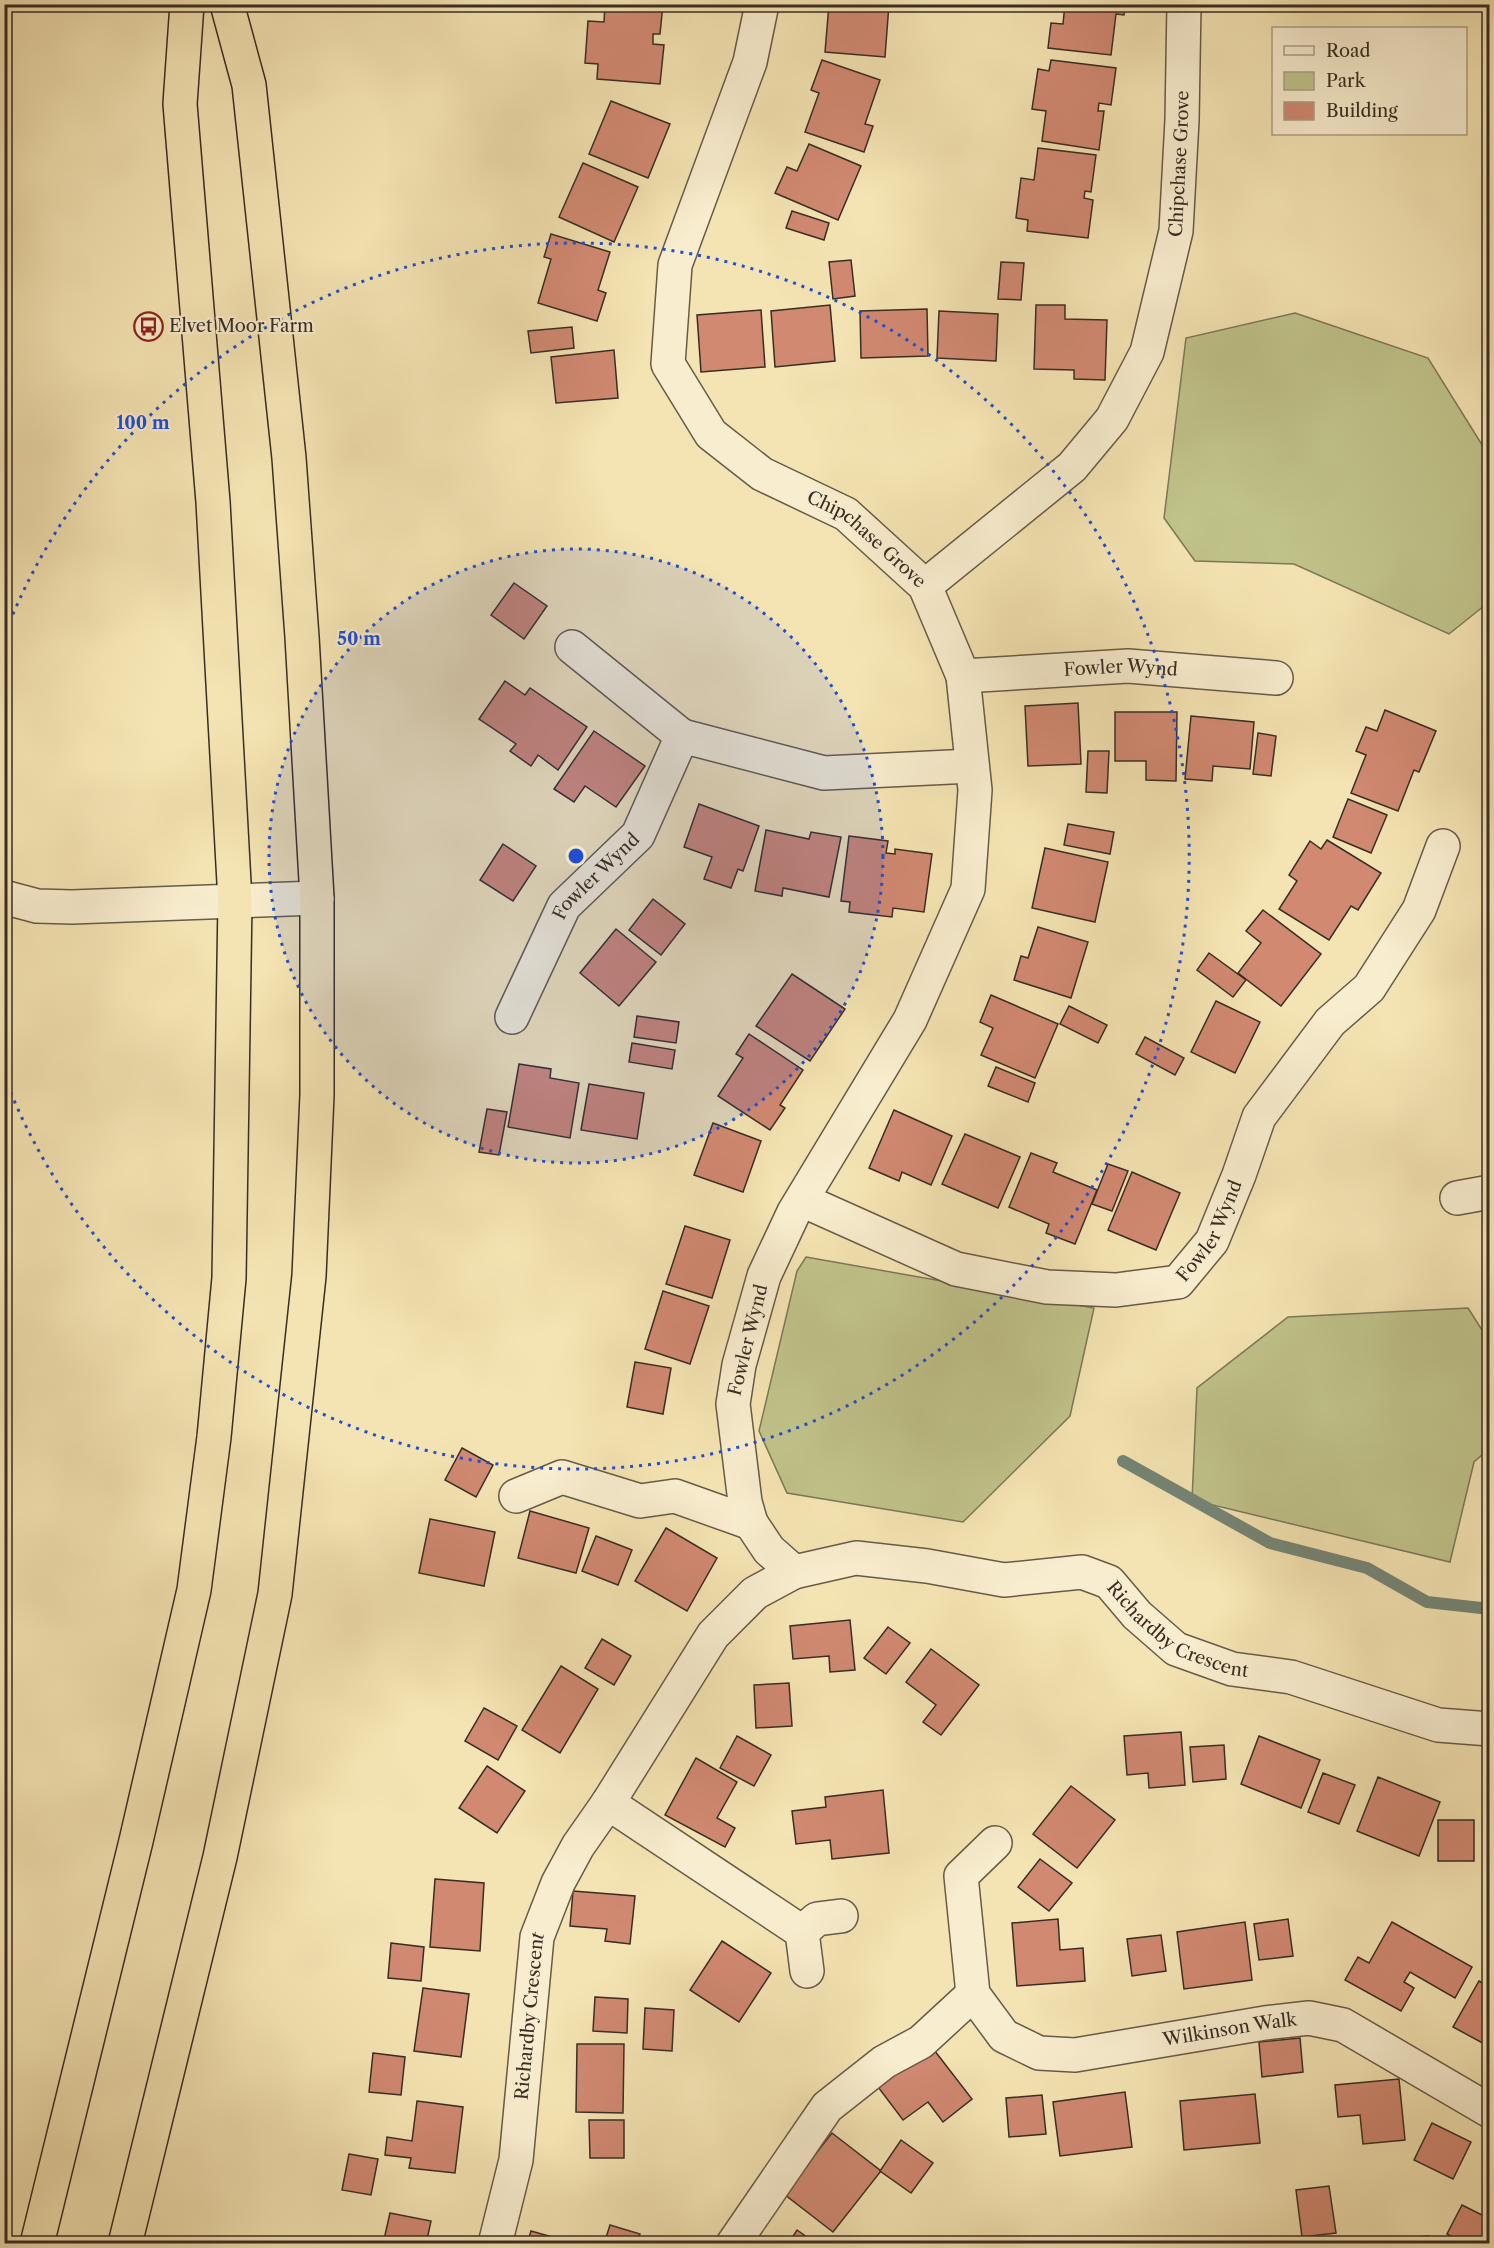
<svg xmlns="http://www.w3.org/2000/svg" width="1494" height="2248" font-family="'Libre Caslon Text',serif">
<rect width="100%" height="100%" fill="#f5e4b3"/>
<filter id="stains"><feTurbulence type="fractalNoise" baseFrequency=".00333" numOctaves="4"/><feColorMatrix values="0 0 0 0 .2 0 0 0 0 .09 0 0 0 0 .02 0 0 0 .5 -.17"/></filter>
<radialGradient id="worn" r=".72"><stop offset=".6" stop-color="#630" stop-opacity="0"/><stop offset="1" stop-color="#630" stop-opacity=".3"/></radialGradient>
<g fill="#c0c38a" stroke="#7c7858" stroke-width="1.5">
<polygon points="1295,313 1428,358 1489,456 1489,602 1449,634 1294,564 1195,561 1164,518 1186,338"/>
<polygon points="806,1257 1094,1308 1070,1416 963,1522 787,1493 759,1431 797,1271"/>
<polygon points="1468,1308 1489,1341 1489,1449 1474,1462 1450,1562 1192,1500 1197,1388 1288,1317"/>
</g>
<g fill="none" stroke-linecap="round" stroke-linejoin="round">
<polyline stroke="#748576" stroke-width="12" points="1123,1461 1270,1543 1367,1568 1427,1602 1490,1609"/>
</g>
<g fill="#d18972" stroke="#382d25" stroke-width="1.5">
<polygon points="605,4 663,4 660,34 653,34 653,44 664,45 660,84 597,79 598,64 585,63 588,21 604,22"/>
<polygon points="829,4 889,4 885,57 825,52"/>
<polygon points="1065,4 1125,4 1124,15 1116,14 1111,55 1048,48 1051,23 1063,24"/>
<polygon points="822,60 880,80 865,124 873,126 864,152 805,132 819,93 811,90"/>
<polygon points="1051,60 1116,68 1111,105 1099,103 1098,111 1104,111 1099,150 1042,141 1046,111 1032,109 1038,69 1049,71"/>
<polygon points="611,101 670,124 648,178 589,154"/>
<polygon points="809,144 861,166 838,220 775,193 787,167 797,171"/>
<polygon points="1038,148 1096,155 1091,192 1085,191 1084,198 1093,200 1088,238 1027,231 1028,220 1016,218 1021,178 1034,180"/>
<polygon points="583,163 638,187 614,242 559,217"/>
<polygon points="792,211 829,223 824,240 786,228"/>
<polygon points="551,234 610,252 598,290 606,293 597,321 538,303 551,259 544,257"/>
<polygon points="851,260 855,296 833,299 829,262"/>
<polygon points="1001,262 1024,263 1021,300 998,299"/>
<polygon points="830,305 835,361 775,367 771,311"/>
<polygon points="1036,305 1065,305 1065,319 1107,320 1105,380 1074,379 1074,370 1034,369"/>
<polygon points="927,309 928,356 861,358 860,311"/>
<polygon points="761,310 765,367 701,372 697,315"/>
<polygon points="939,311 998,314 996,361 937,358"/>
<polygon points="572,327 574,348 531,353 528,331"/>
<polygon points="614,350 618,398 556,403 551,357"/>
<polygon points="514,583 547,606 524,639 491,615"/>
<polygon points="505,681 525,695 530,688 587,727 558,770 538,755 531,766 510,751 516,744 479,719"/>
<polygon points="1078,703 1081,764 1028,766 1025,706"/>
<polygon points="1385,710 1436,731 1419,772 1414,770 1398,811 1351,793 1366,755 1356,751 1366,727 1377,731"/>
<polygon points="1115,712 1177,712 1176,781 1146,780 1146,761 1115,761"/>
<polygon points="1191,716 1254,722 1250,769 1213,766 1212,781 1185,779"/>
<polygon points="594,731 645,766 616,807 585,786 574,802 554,789"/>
<polygon points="1258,733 1276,736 1271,776 1253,774"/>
<polygon points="1088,751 1109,751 1107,793 1086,792"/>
<polygon points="1348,799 1387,815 1371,853 1333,837"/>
<polygon points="699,804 759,826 743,871 738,869 731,888 704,879 712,857 684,847"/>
<polygon points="1068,824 1114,832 1110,854 1064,845"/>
<polygon points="766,830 809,839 811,832 841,837 829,897 783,888 782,896 755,891"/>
<polygon points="849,836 888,841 886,853 895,854 895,849 932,854 924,912 893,908 892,917 849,912 850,902 841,901"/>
<polygon points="1327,840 1381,873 1358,910 1351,906 1329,940 1279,909 1297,881 1289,875 1310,841 1321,849"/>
<polygon points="503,844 536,866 513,901 480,880"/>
<polygon points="1045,848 1108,862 1095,922 1032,908"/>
<polygon points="653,899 685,924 661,955 629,930"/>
<polygon points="1263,910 1321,954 1281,1006 1238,973 1261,943 1246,931"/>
<polygon points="1038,927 1088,942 1071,998 1014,980 1021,956 1028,958"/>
<polygon points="616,929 656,962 619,1006 580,973"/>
<polygon points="1209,953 1246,980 1233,997 1197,970"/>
<polygon points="792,974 845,1009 810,1061 756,1026"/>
<polygon points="991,995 1058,1024 1035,1078 981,1055 993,1028 980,1022"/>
<polygon points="1216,1001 1260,1022 1235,1073 1191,1052"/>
<polygon points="1069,1006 1107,1025 1098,1043 1060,1024"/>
<polygon points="637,1016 679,1022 676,1043 634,1037"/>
<polygon points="749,1034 803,1070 780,1105 785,1108 770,1130 718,1096 743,1058 736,1054"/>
<polygon points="1145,1037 1184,1058 1175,1075 1136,1054"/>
<polygon points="632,1043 675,1050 672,1069 629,1062"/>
<polygon points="519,1064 551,1069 550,1078 579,1083 570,1138 508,1127"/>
<polygon points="996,1067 1035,1083 1028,1102 988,1086"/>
<polygon points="589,1084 644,1093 637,1139 581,1130"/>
<polygon points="487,1109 507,1112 499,1155 479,1152"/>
<polygon points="894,1110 952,1136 931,1185 902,1172 899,1181 869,1168"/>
<polygon points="713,1123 761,1141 743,1192 694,1175"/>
<polygon points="965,1134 1020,1157 998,1208 942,1184"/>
<polygon points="1031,1153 1057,1163 1053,1172 1097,1190 1075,1244 1046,1233 1049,1224 1009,1207"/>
<polygon points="1108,1164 1128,1171 1112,1211 1092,1204"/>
<polygon points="1132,1172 1180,1193 1156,1250 1108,1230"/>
<polygon points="685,1226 730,1240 712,1298 666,1284"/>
<polygon points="663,1291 709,1306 690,1364 645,1349"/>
<polygon points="635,1362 671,1368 663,1414 627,1407"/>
<polygon points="462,1448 493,1465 476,1497 445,1480"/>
<polygon points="530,1511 589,1528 576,1573 518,1558"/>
<polygon points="430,1519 495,1532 484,1586 419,1573"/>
<polygon points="666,1528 717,1558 687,1611 635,1581"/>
<polygon points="596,1536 632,1550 618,1585 582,1571"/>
<polygon points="850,1620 855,1670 830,1672 829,1656 793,1659 790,1626"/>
<polygon points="888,1627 910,1643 886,1674 864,1658"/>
<polygon points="602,1639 631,1656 614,1685 585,1668"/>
<polygon points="931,1649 979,1685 941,1735 923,1722 936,1705 906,1682"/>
<polygon points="561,1666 598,1689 560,1753 522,1730"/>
<polygon points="789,1683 792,1726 756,1728 754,1685"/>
<polygon points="484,1708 517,1726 498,1760 465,1741"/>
<polygon points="1181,1732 1185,1785 1149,1788 1148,1773 1127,1775 1124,1736"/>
<polygon points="737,1736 771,1755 754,1786 720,1768"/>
<polygon points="1259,1736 1320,1760 1301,1808 1241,1784"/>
<polygon points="1224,1745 1226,1779 1193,1782 1190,1747"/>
<polygon points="696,1758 737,1782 717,1818 735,1828 725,1847 665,1815"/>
<polygon points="487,1766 525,1791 497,1833 459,1808"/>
<polygon points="1323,1773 1355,1785 1339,1824 1308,1812"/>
<polygon points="1378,1777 1440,1802 1419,1856 1357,1831"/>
<polygon points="1071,1786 1115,1820 1077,1868 1033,1834"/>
<polygon points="883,1790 889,1853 832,1859 830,1840 796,1844 792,1811 826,1807 825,1797"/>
<polygon points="1484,1807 1490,1808 1490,1848 1483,1848"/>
<rect x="1438" y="1820" width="36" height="41"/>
<polygon points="1040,1859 1072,1883 1049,1911 1018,1887"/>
<polygon points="435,1879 484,1883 480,1951 430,1947"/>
<polygon points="573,1891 635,1896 630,1944 605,1941 607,1929 570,1926"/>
<polygon points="1058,1919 1060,1950 1083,1948 1085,1981 1017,1986 1012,1923"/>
<polygon points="1288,1919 1293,1956 1259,1960 1254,1924"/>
<polygon points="1245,1922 1252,1980 1184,1989 1177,1932"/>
<polygon points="1392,1922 1472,1967 1455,1998 1410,1972 1404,1982 1414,1988 1401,2011 1345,1980 1358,1957 1369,1963"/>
<polygon points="1161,1935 1166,1971 1132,1976 1127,1939"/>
<polygon points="722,1941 771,1973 739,2022 690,1990"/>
<polygon points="391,1943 424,1947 421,1981 388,1978"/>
<polygon points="1479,1981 1490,1987 1490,2047 1453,2027"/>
<polygon points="423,1988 469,1994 461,2057 414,2051"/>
<polygon points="595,1997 628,1999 627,2033 593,2031"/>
<polygon points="645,2008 674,2010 672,2051 643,2049"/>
<polygon points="1300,2038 1303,2072 1262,2077 1259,2042"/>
<polygon points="577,2044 624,2044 623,2113 576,2112"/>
<polygon points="931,2046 972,2099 943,2122 928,2102 903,2120 878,2087"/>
<polygon points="373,2053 405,2057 401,2095 369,2092"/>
<polygon points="1399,2079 1405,2140 1363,2144 1360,2115 1338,2117 1335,2085"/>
<polygon points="1125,2092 1132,2147 1060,2156 1053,2102"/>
<polygon points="1255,2094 1260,2143 1184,2150 1180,2101"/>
<polygon points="1042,2095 1046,2134 1009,2137 1006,2098"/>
<polygon points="417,2101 463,2107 455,2173 409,2168 411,2158 385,2155 387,2137 412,2141"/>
<polygon points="589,2120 624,2120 624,2158 590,2158"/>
<polygon points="1432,2123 1471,2142 1453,2179 1414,2160"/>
<polygon points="832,2133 881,2171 833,2232 784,2194"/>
<polygon points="901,2140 933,2163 911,2193 880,2171"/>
<polygon points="349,2154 378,2159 371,2195 342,2190"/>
<polygon points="1329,2186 1336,2233 1302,2237 1296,2190"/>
<polygon points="1462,2205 1490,2219 1490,2244 1465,2244 1447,2234"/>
<polygon points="390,2213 431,2221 426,2244 383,2244"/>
<polygon points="610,2225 640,2234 637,2244 604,2244"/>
<polygon points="797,2230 817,2244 788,2244"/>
<polygon points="531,2231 570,2242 569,2244 527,2244"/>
<polygon points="1428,2236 1428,2244 1354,2244 1354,2243"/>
</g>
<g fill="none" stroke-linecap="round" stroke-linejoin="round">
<defs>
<g id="minor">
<path id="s1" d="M 762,4 L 750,62 L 675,265 L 668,364 L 711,434 L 762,474 L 846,514 L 925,586 L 963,676 L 975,790 L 968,889 L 910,1020 L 794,1212 L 764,1276 L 739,1365 L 733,1404 L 745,1502 L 751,1523 L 769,1550 L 794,1572"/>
<path id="s2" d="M 925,586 L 1072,467 L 1112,419 L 1147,352 L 1176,231 L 1182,120 L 1184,4"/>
<polyline points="572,647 682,736"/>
<path id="s3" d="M 963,676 L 1128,666 L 1276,678"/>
<polyline points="7,898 37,906 72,907 317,898"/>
<path id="s4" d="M 512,1017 L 564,906 L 638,835 L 682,736 L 824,773 L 972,766"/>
<polyline points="1457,1198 1490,1192"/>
<path id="s5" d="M 802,1200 L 956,1269 L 1047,1287 L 1116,1290 L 1178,1282 L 1212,1241 L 1239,1175 L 1259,1117 L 1330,1022 L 1369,988 L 1419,910 L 1443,846"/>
<polyline points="516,1496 562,1477 640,1501 675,1496 751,1523"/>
<polyline points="608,1803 802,1932 807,1971"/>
<path id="s6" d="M 995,1843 L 961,1876 L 973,1994 L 1004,2036 L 1039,2053 L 1075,2055 L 1265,2023 L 1309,2018 L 1343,2025 L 1490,2111"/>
<polyline points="802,1932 817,1919 841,1916"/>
<path id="s7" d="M 495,2244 L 516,2160 L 537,1937 L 558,1883 L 578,1846 L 608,1803 L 713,1635 L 755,1593 L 794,1572 L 856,1558 L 927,1566 L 1004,1580 L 1082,1572 L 1109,1582 L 1137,1615 L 1176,1649 L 1232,1669 L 1291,1677 L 1438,1725 L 1490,1729"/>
<polyline points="733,2244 827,2107 884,2062 921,2042 973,1994"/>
</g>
<g id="highway">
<polyline points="37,2244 136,1841 194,1590 214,1437 229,1278 235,901 213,502 180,104 187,4"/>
<polyline points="125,2244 220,1857 275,1594 309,1276 317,1095 317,898 302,637 289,458 249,85 227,4"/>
</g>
</defs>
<use href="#minor" stroke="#675b48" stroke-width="36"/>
<use href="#highway" stroke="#382d25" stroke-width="36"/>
<use href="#minor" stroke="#f8edce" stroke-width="33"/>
<use href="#highway" stroke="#f5e4b3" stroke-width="33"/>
</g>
<circle cx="576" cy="856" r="307" fill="#1d4ed8" fill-opacity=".12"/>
<g fill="none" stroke="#1d4ed8" stroke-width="3" stroke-dasharray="3 6">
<circle cx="576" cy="856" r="307"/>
<path d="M6 631A613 613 0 1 1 6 1081"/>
</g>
<defs>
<symbol id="bus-ring" viewBox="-11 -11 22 22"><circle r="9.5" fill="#f8edce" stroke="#8f2418" stroke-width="1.5"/><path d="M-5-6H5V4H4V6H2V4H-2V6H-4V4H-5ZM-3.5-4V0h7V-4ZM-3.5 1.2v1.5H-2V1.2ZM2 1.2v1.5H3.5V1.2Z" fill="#8f2418"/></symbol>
</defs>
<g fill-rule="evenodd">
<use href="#bus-ring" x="132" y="310" width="33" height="33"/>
</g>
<g text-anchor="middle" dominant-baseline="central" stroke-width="4.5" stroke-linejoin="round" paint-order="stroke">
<g font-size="18" fill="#382d25" stroke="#f8edce">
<text stroke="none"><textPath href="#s2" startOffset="519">Chipchase Grove</textPath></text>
<text stroke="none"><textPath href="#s1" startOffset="646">Chipchase Grove</textPath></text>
<text stroke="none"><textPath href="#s3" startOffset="158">Fowler Wynd</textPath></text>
<text stroke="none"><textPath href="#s4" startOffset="166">Fowler Wynd</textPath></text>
<text stroke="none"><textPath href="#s5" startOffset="454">Fowler Wynd</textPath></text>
<text transform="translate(748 1340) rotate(-76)">Fowler Wynd</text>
<text stroke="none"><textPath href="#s7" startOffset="1172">Richardby Crescent</textPath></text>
<text stroke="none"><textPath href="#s7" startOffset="231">Richardby Crescent</textPath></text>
<text stroke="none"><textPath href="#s6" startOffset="450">Wilkinson Walk</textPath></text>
</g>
<g font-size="18" fill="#382d25" stroke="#f8edce" text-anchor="start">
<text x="169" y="326">Elvet Moor Farm</text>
</g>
</g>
<circle cx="576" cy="856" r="9" fill="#1d4ed8" stroke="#f8edce" stroke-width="3"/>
<g font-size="18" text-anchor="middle" font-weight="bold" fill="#1d4ed8" stroke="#f8edce" stroke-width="4.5" stroke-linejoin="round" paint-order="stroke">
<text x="143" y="429">100 m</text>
<text x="359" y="645">50 m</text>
</g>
<rect width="1494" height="2248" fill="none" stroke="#f5e4b3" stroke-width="24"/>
<rect x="6" y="6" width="1482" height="2236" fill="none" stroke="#382d25" stroke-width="3"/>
<rect x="12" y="12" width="1470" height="2224" fill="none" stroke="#382d25" stroke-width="1.5"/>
<rect x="1272" y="27" width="195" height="108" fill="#f8edce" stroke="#aba08a" stroke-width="1.5"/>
<rect x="1284" y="46" width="30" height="9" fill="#f8edce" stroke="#aba08a" stroke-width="1.5"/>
<text x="1326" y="57" font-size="18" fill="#382d25">Road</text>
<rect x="1284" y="72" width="30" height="18" fill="#c0c38a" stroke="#aba08a" stroke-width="1.5"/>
<text x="1326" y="87" font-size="18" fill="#382d25">Park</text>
<rect x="1284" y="102" width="30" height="18" fill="#d18972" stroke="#aba08a" stroke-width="1.5"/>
<text x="1326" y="117" font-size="18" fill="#382d25">Building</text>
<rect width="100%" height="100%" filter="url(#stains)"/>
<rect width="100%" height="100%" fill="url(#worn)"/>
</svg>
